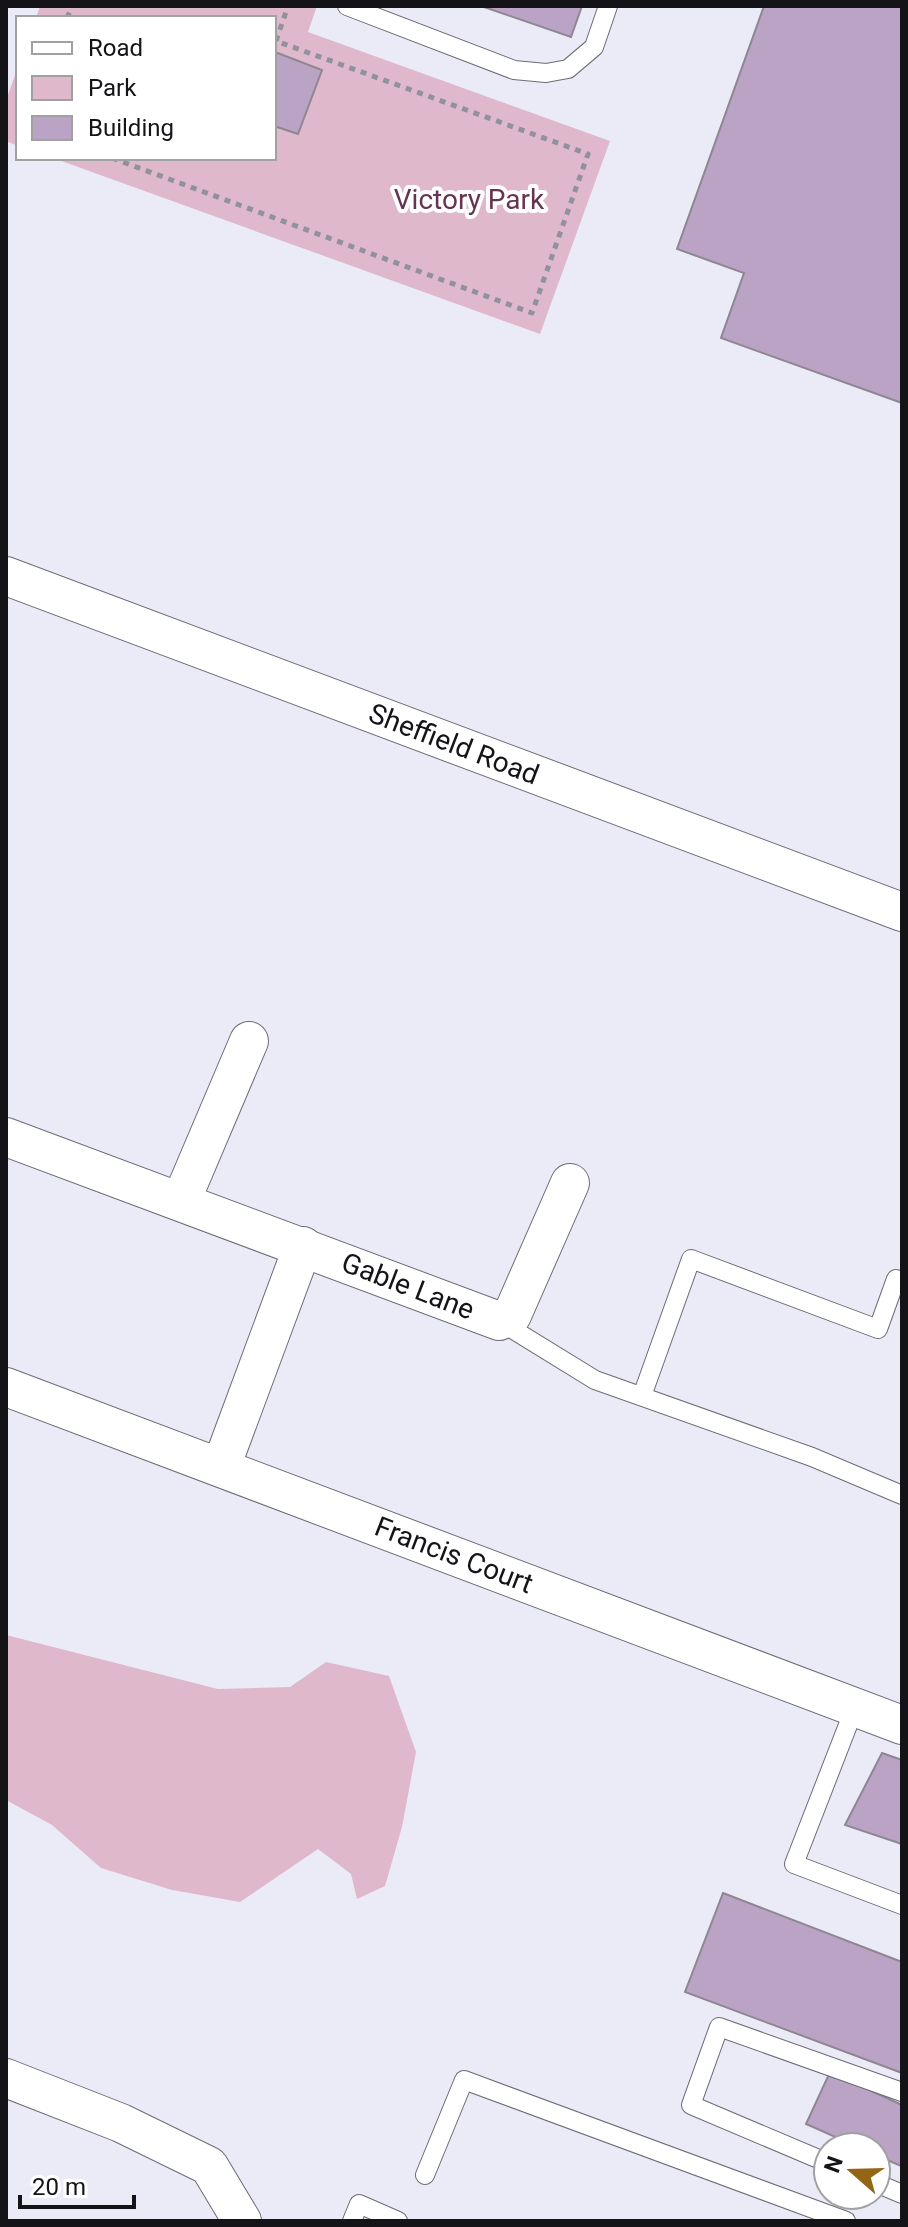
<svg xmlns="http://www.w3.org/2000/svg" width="908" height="2227" font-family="Roboto,sans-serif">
<rect width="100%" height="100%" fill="#ebebf8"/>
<g fill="#dfb8cc">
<polygon points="40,6 317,6 308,32 610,141 540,334 53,158 274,158 274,18 36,18"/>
<polygon points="18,67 18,146 6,141 6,100"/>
<polygon points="6,1635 218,1689 290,1687 326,1662 389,1676 416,1752 402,1827 385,1886 357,1899 351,1874 318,1849 240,1902 172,1890 101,1868 52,1825 6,1800"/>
</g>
<g fill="#bba3c6" stroke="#8e8792" stroke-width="2">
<polygon points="481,6 582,6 571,37"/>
<polygon points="764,6 902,6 902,403 721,338 744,273 677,249"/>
<polygon points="275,52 322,70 298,134 274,126"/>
<polygon points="882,1753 902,1760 902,1844 845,1825"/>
<polygon points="723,1893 902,1962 902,2073 685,1992"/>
<polygon points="830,2072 902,2105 901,2166 876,2155 876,2147 858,2147 806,2124"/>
</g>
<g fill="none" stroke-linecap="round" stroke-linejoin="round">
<defs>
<g id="service">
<polyline points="347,6 514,70 546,73 568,69 594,47 608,6"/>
<polyline points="499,1321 595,1380 812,1457 902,1495"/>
<polyline points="642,1396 691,1259 878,1329 896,1279 902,1281"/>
<polyline points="855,1707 794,1864 902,1905"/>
<polyline points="828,2163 691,2105 719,2027 902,2092"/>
<polyline points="425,2175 464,2080 846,2221"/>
<polyline points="876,2183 902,2194"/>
<polyline points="352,2221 359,2204 398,2221"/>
</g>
<g id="minor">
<polyline points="6,576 902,912"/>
<polyline points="6,1137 499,1321 512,1315 570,1183"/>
<polyline points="181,1201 249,1041"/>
<polyline points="6,1387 902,1725"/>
<polyline points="221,1467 303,1246"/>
<polyline points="6,2078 121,2123 209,2166 242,2221"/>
</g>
</defs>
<use href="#service" stroke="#6c6c77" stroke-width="20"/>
<use href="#minor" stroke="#6c6c77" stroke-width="40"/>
<g stroke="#91919a" stroke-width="5" stroke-dasharray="6 6" stroke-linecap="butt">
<polyline points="67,18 72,6"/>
<polyline points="112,158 532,313 588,154 276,41 288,6"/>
</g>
<use href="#service" stroke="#fff" stroke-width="18"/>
<use href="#minor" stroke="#fff" stroke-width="38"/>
</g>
<g text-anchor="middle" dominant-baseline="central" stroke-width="8" stroke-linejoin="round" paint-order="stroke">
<g font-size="28" fill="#673352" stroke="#fff">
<text x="469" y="199">Victory Park</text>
</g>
<g font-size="28" fill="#141418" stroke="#fff">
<text transform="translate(454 744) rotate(21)">Sheffield Road</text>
<text transform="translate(408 1286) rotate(21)">Gable Lane</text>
<text transform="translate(454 1555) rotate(21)">Francis Court</text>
</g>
</g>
<rect width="908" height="2227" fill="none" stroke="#141418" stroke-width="16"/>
<rect x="16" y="16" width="260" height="144" fill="#ffffff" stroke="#a1a1a3" stroke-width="2"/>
<rect x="32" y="42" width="40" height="12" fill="#ffffff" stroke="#a1a1a3" stroke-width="2"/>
<text x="88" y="56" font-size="24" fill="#141418">Road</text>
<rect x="32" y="76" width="40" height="24" fill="#dfb8cc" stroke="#a1a1a3" stroke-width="2"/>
<text x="88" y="96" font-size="24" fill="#141418">Park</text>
<rect x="32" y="116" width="40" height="24" fill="#bba3c6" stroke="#a1a1a3" stroke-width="2"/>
<text x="88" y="136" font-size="24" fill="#141418">Building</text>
<g transform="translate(852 2171) rotate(290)"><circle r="38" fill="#ffffff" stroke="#a1a1a3" stroke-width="2"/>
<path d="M0-6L14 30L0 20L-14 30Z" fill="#956516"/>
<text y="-12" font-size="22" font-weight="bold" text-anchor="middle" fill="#141418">N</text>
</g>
<path d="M20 2195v12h114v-12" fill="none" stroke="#141418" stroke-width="4"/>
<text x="32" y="2195" font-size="24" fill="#141418" stroke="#ffffff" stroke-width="6" paint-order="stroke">20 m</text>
</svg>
